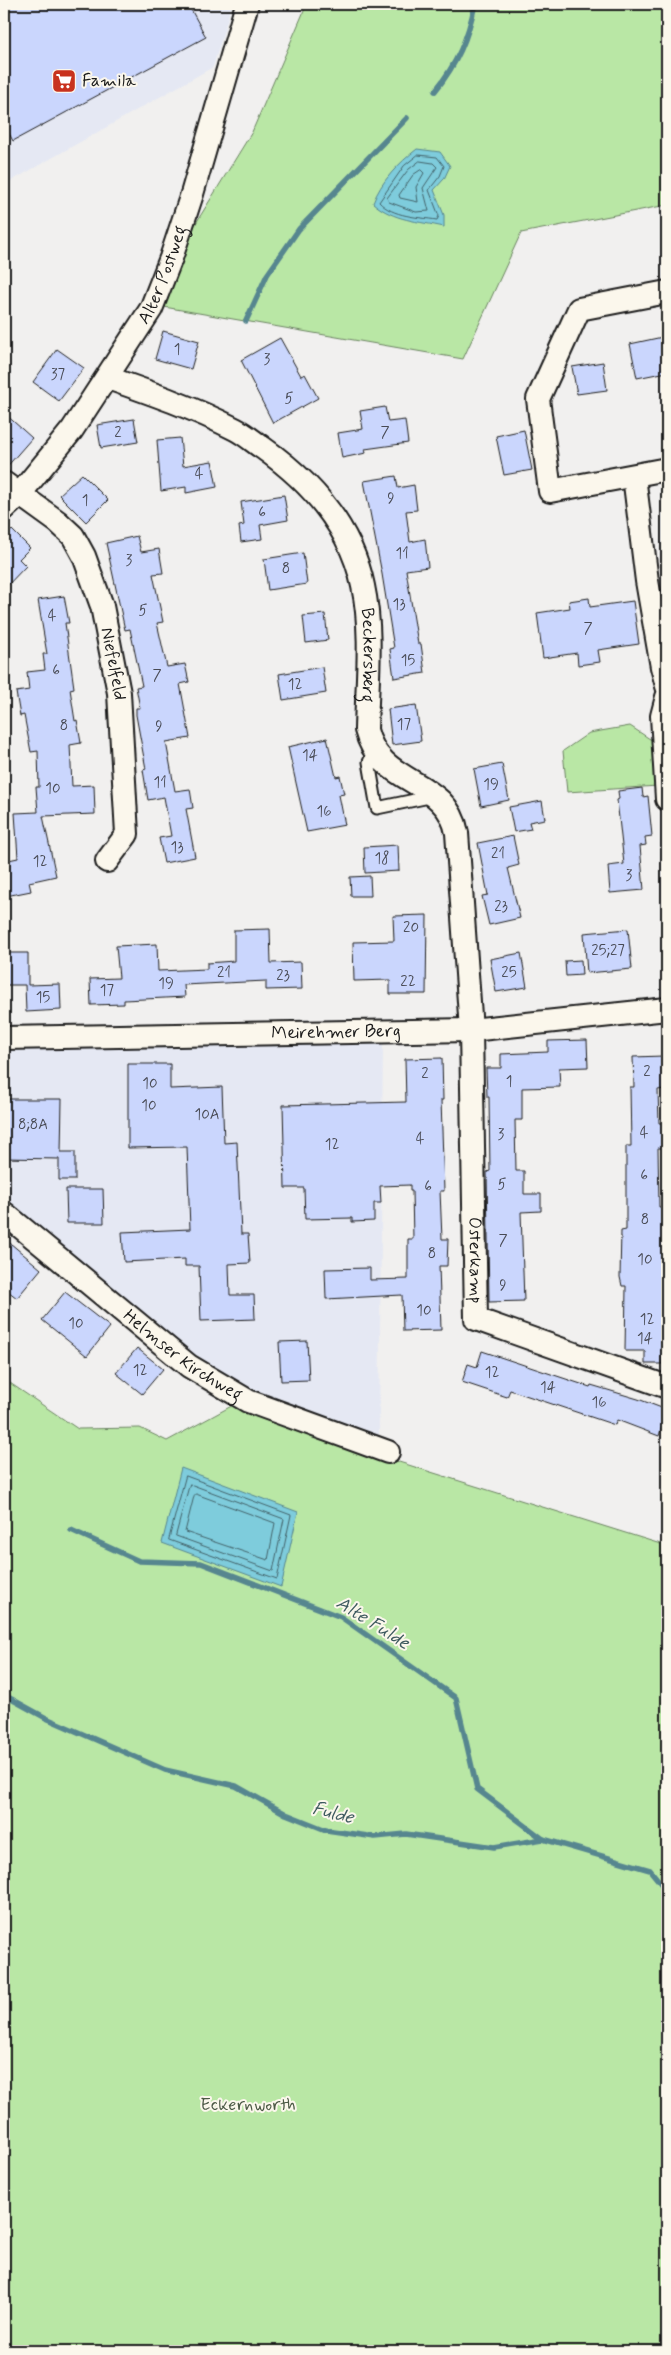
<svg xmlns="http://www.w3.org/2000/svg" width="671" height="2355" font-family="Mynerve,sans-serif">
<rect width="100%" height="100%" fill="#f1f0ef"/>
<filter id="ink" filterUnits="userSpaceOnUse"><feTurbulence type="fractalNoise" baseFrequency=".02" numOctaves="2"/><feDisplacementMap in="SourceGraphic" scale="10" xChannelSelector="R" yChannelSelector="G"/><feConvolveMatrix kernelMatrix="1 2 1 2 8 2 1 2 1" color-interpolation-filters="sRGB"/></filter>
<g filter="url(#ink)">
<g fill="#e5e8f3">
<polygon points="4,4 232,4 213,67 4,185"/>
<polygon points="383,1042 379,1435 248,1397 4,1213 4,1048"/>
</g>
<g fill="#b9e7a5" stroke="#6a8260">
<polygon points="307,4 667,4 667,205 521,233 463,359 164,307 181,250 199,218 252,132"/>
<polygon points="630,726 653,741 658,786 567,792 563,751 589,733"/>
<polygon points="4,1379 78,1429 140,1428 167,1441 237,1403 367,1452 667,1546 667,2351 4,2351"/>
</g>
<g fill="#7eccdc" stroke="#57868f">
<path d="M 417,149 L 440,152 L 450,166 L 444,179 L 434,190 L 444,215 L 444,227 C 418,221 394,221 373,203 C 381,181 399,163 417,149 Z"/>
<polygon points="181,1468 298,1512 281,1587 162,1543"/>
</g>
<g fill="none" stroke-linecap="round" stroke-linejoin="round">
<g stroke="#436269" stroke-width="1">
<path d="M 418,155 L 437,157 L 444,166 L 440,176 L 429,190 L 439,216 L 437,220 C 418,217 393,217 379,202 L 404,166 Z"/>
<polygon points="420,161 433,163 437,167 423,188 429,211 416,212 389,202 387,198 408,170"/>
<polygon points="421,170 424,173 416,187 418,202 400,198 399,195 413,175"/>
<polygon points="186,1476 291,1515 277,1579 169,1540"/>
<polygon points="190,1484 284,1519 273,1571 176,1536"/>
<polygon points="196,1494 275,1523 268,1560 185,1532 194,1496"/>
</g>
<g stroke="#57868f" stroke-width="5.5">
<path d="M 435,91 C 457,64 468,38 475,4"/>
<polyline points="246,321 267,275 299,229 407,118"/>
<polyline points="71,1530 139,1561 201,1563 341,1617 456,1698 477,1789 543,1839"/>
<polyline points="4,1695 46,1718 165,1770 236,1786 286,1814 326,1830 375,1837 406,1834 494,1847 543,1839 650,1870 667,1891"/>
</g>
</g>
<g fill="#cad6fd" stroke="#1c1c1c">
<polygon points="4,4 188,4 206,37 13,141 4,124"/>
<polygon points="163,331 199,341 191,369 155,359"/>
<polygon points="667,336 667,372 637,378 630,344"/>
<polygon points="280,338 301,376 305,374 318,398 273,423 241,360"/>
<polygon points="57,349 84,368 59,401 33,382"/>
<polygon points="603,362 607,390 577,394 572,367"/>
<polygon points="385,407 388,422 405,420 408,443 365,449 366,453 342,458 338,433 363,429 360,411"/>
<polygon points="4,413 32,438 4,470"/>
<polygon points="134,419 138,442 101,448 97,425"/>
<polygon points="524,430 532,470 504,475 496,436"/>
<polygon points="180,438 183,466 212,461 217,487 186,493 186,487 161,491 157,440"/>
<polygon points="82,474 108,500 86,522 59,495"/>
<polygon points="396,476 398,488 414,485 417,510 406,511 410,542 425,539 428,567 406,570 418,644 421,644 425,673 394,678 390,649 394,648 382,574 364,481"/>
<polygon points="284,495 288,520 260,525 262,539 241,542 239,526 244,525 241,502"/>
<polygon points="12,530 30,548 19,559 26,566 4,589 4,538"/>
<polygon points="137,536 141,552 159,549 163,573 153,574 163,622 157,623 167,667 185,664 189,682 180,684 190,738 166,742 175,791 190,789 193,808 186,809 195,857 164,863 159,838 171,836 164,797 148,800 143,770 146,769 136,715 136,708 140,708 136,687 142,686 130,629 125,630 106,543"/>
<polygon points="303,553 307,584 268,590 264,559"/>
<polygon points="64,596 69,623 65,623 74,688 70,689 75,721 77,720 81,743 70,745 72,786 94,785 95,814 43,816 56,876 29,882 31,891 6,896 4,861 18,858 15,813 38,812 36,787 39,787 38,751 31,752 24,715 20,716 16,692 29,690 27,672 45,670 43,654 47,654 38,600"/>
<polygon points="589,598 590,607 633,601 639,644 598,650 600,662 578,665 577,653 543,658 537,613 570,608 569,601"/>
<polygon points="325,614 328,640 306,643 303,616"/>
<polygon points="322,667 326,693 283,700 279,674"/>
<polygon points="416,705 421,741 392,745 388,709"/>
<polygon points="327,738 336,777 340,776 344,794 339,795 345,825 307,832 288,747"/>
<polygon points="502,764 509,800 481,806 474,769"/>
<polygon points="642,788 643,797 648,796 652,836 645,837 646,845 640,846 644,890 610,893 608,866 624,864 617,800 619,799 618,791"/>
<polygon points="542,801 545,819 529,822 531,829 514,832 509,807"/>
<polygon points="513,836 519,865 508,868 520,918 489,925 482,896 488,895 478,843"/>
<polygon points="398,845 399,871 365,873 364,847"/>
<polygon points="370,876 371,896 351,896 350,877"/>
<polygon points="427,915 426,994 390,994 390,980 354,981 353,942 394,941 393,916"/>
<polygon points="270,929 271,963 301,962 302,989 266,990 266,981 184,985 185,997 124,1000 124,1004 91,1005 90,979 119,978 116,946 157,944 158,971 207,969 207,963 234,961 234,930"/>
<polygon points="628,929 632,969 587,973 584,933"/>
<polygon points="4,953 28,953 28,985 60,984 61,1010 26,1012 25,985 4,985"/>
<polygon points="521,953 527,987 496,992 490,959"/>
<polygon points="581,960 582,975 566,976 565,961"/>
<polygon points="587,1040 588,1067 559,1068 560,1087 522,1088 522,1120 515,1120 516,1171 524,1171 524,1194 541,1194 541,1211 521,1212 524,1301 489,1302 487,1172 490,1171 489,1097 487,1097 486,1068 501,1068 501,1054 548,1052 548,1041"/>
<polygon points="663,1056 664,1089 658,1090 659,1123 667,1123 666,1148 658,1148 659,1207 666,1206 666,1234 663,1234 662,1364 645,1364 645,1351 625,1351 626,1286 622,1286 620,1277 621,1231 626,1230 626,1146 631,1146 630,1087 634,1087 633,1057"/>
<polygon points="442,1058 443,1100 441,1100 444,1191 440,1191 442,1239 448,1239 447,1266 439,1266 441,1330 403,1331 402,1295 326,1299 325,1269 370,1268 370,1280 408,1279 408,1239 413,1239 412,1191 410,1191 410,1185 380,1186 381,1203 374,1203 374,1221 352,1222 352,1218 305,1219 304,1188 285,1188 283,1105 406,1102 405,1059"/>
<polygon points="128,1064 170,1064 170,1089 222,1087 224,1143 237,1142 241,1234 248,1234 250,1263 229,1264 230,1295 254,1295 255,1319 201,1321 199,1266 185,1266 185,1259 124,1262 122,1232 190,1229 187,1147 128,1148"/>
<polygon points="4,1099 62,1099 61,1152 75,1152 75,1180 59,1180 59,1159 4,1158"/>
<polygon points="66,1189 103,1189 104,1223 67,1223"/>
<polygon points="4,1238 41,1269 17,1298 4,1288"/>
<polygon points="65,1292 110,1327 87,1356 42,1320"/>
<polygon points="307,1341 309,1380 281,1381 279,1342"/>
<polygon points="137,1348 163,1369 142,1394 116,1373"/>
<polygon points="482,1351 590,1387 591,1385 638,1399 667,1410 659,1436 617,1420 615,1425 510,1390 507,1397 462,1382 468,1364 477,1367"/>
</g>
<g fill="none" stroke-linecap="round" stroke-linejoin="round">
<defs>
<polyline id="service" points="374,752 369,762 377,808 434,796"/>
<g id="minor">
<polyline points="667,292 579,309 538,399 550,491 667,469"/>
<path id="s1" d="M 108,378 C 151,393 194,408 235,429 C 245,434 254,442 263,448 C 311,482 351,527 363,586 C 373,632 367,683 366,730 C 380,787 447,777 457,833 L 471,1030 L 476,1319 L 667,1387"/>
<polyline points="634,476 647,581 662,667 667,686"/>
<path id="s2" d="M 4,483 L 58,522 L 73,536 L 84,556 L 102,606 L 119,693 L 127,834 L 107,861"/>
<path id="s3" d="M 4,509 L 19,495 L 72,430 L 151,309 L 171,258 L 192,194 L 247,4"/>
<polyline points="667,697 662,716 667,799"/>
<path id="s4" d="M 4,1038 L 471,1030 L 667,1009"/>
<path id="s5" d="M 4,1213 L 189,1366 L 248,1401 L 388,1452"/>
</g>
</defs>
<use href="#service" stroke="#1c1c1c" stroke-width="15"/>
<use href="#minor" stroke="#1c1c1c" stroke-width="26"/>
<use href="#service" stroke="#fbf7ec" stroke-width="11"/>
<use href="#minor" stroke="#fbf7ec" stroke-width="22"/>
</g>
</g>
<defs>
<symbol id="supermarket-square" viewBox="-11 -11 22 22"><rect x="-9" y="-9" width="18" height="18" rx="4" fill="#c8321e" stroke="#fbf7ec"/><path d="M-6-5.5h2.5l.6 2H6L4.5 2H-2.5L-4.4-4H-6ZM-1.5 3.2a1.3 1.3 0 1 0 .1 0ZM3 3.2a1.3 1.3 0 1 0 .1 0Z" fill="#fff"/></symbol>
</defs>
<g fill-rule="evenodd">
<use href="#supermarket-square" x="50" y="67" width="28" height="28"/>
</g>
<g text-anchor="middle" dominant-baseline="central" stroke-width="4" stroke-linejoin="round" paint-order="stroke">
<g font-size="15" fill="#484a54">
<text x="177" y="350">1</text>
<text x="267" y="360">3</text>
<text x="58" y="375">37</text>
<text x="289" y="399">5</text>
<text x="118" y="433">2</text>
<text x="385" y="433">7</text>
<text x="199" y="474">4</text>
<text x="391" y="499">9</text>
<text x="85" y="501">1</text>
<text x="262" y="513">6</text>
<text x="402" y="554">11</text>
<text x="129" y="561">3</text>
<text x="286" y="569">8</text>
<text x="399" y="605">13</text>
<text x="143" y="611">5</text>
<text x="52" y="616">4</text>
<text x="588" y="629">7</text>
<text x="408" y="661">15</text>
<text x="56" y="671">6</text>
<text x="157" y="676">7</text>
<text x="295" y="685">12</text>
<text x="404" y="725">17</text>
<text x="64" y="726">8</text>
<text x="159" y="727">9</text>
<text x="310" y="756">14</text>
<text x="160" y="783">11</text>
<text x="491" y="785">19</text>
<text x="53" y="789">10</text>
<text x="324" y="812">16</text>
<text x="177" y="848">13</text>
<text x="498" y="854">21</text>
<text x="382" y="859">18</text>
<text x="40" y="862">12</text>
<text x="629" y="876">3</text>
<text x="501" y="907">23</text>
<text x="411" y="928">20</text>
<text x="608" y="951">25;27</text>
<text x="224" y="973">21</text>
<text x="509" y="973">25</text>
<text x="283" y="976">23</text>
<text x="408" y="982">22</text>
<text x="166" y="984">19</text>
<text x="107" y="991">17</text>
<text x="43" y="998">15</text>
<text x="647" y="1072">2</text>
<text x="425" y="1074">2</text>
<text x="509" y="1082">1</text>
<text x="150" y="1084">10</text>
<text x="149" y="1106">10</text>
<text x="207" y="1115">10A</text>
<text x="33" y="1125">8;8A</text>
<text x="644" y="1133">4</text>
<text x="501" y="1135">3</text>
<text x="420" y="1139">4</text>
<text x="332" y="1145">12</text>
<text x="644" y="1176">6</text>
<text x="502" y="1185">5</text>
<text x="428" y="1187">6</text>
<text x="645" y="1220">8</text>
<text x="503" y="1241">7</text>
<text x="432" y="1254">8</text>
<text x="645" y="1260">10</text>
<text x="503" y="1286">9</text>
<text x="424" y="1311">10</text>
<text x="647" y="1320">12</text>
<text x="76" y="1324">10</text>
<text x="645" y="1339">14</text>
<text x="140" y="1371">12</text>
<text x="492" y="1373">12</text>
<text x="548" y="1388">14</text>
<text x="599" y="1403">16</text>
</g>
<g font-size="18" fill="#1c1c1c" stroke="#fbf7ec" text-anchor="start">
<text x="82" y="81">Famila</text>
</g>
<g font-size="18" fill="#1c1c1c" stroke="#fbf7ec">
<text stroke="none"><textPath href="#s3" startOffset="285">Alter Postweg</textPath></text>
<text stroke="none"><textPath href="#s1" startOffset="415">Beckersberg</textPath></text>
<text stroke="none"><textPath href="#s2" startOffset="222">Niefelfeld</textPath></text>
<text stroke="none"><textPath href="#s4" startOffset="332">Meirehmer Berg</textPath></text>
<text stroke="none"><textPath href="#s1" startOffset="1060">Osterkamp</textPath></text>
<text stroke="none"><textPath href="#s5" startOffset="229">Helmser Kirchweg</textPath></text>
</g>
<g font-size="18" fill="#4b5945" stroke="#fbf7ec">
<text x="248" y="2105">Eckernworth</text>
</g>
<g font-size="19" font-style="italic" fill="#3e5a5f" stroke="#fbf7ec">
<text transform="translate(373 1623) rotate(32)">Alte Fulde</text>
<text transform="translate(333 1813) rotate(14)">Fulde</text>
</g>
</g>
<rect width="671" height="2355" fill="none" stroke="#fbf7ec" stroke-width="20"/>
<rect x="10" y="10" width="651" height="2335" fill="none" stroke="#1c1c1c" stroke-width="2" filter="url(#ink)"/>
</svg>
